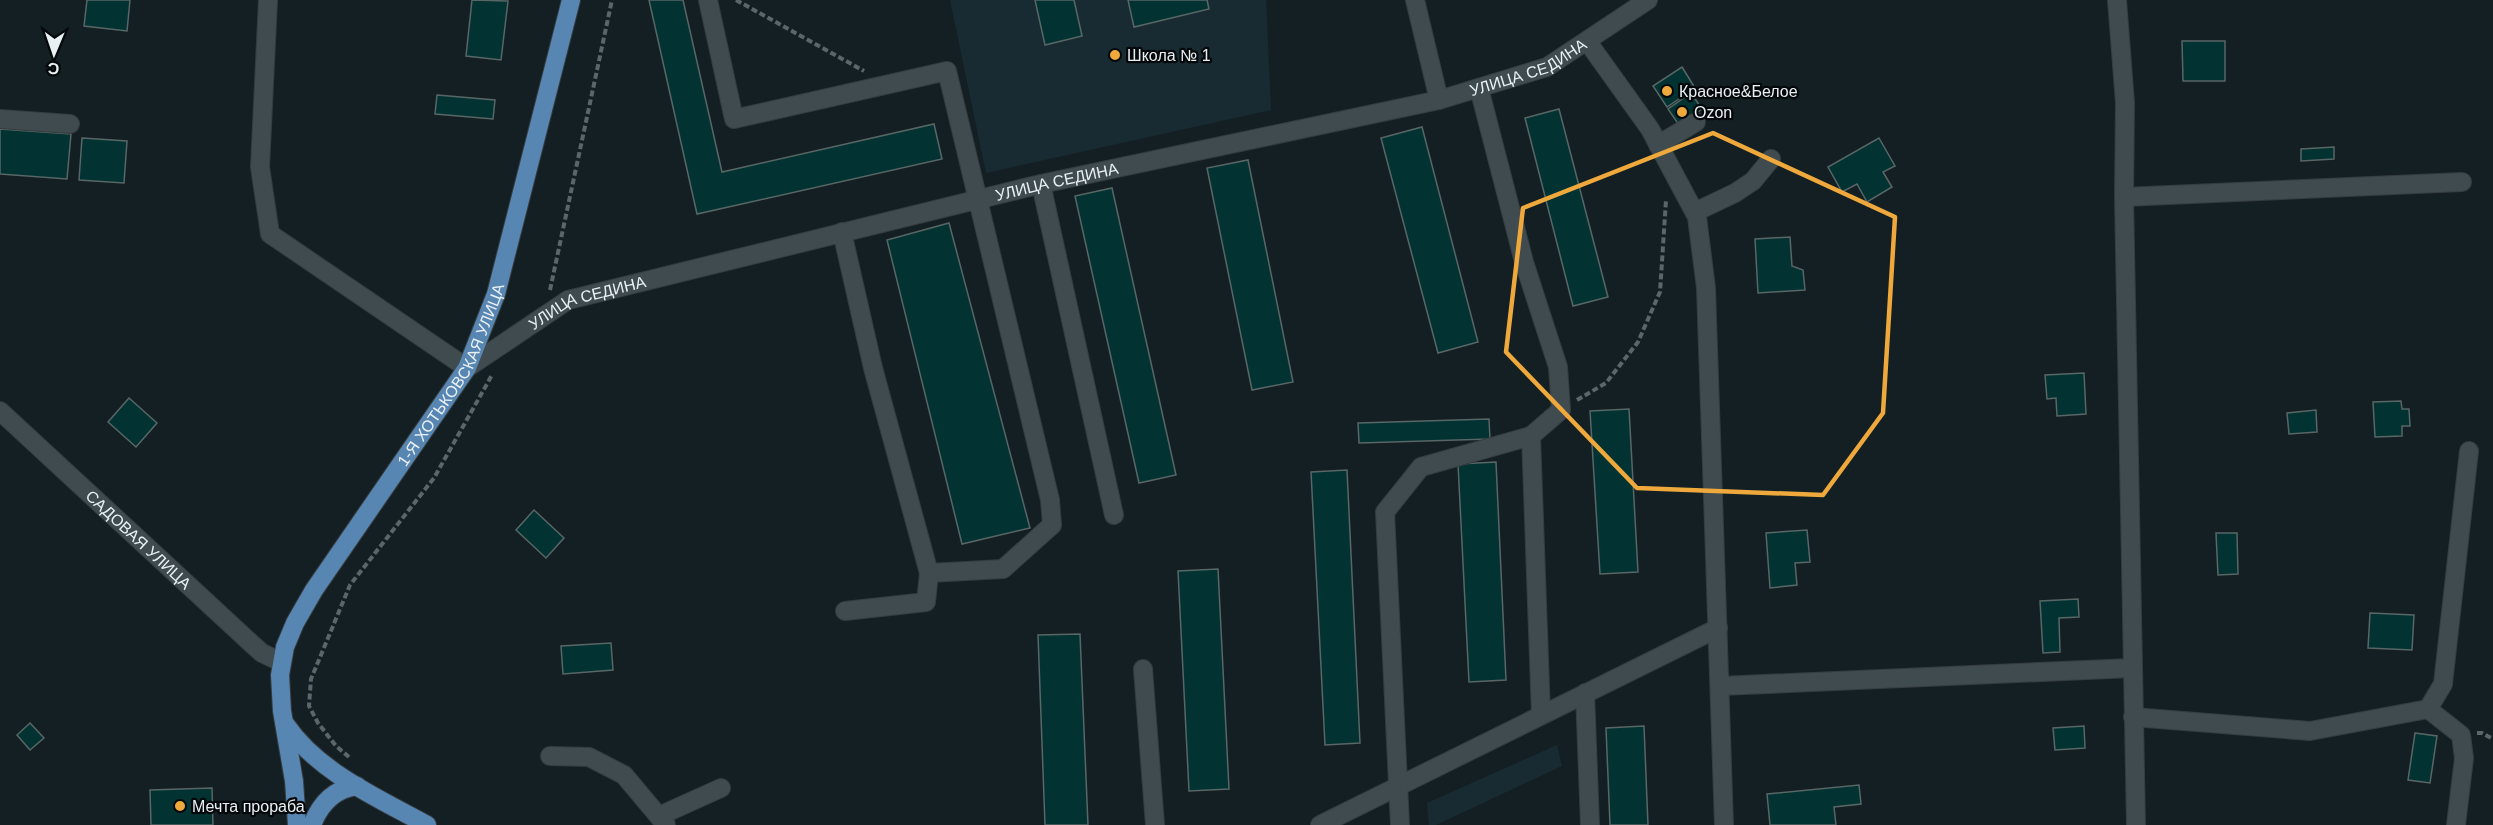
<svg xmlns="http://www.w3.org/2000/svg" width="2493" height="825" font-family="Arial,sans-serif">
<rect width="100%" height="100%" fill="#141f23"/>
<g fill="#192b32">
<polygon points="950,0 1266,0 1271,110 986,173"/>
<polygon points="1557,745 1562,766 1436,825 1429,825 1427,803"/>
</g>
<g fill="#023332" stroke="#586665" stroke-width="1.5">
<polygon points="87,0 130,0 127,31 84,26"/>
<polygon points="472,0 508,1 501,60 466,56"/>
<polygon points="649,0 683,0 722,172 934,124 942,159 697,214"/>
<polygon points="1035,0 1074,0 1082,36 1045,45"/>
<polygon points="1128,0 1207,0 1209,9 1134,27"/>
<polygon points="2182,41 2225,41 2225,81 2183,81"/>
<polygon points="1682,67 1695,88 1667,107 1653,86"/>
<polygon points="1691,93 1702,109 1679,125 1668,109"/>
<polygon points="437,95 495,100 493,119 435,114"/>
<polygon points="1559,109 1608,297 1573,306 1525,118"/>
<polygon points="1422,127 1478,342 1438,353 1381,138"/>
<polygon points="0,129 71,134 67,179 0,174"/>
<polygon points="82,138 127,141 124,183 79,180"/>
<polygon points="1879,138 1895,166 1883,172 1892,187 1867,202 1857,184 1842,192 1828,167"/>
<polygon points="2334,147 2334,159 2301,161 2301,149"/>
<polygon points="1248,160 1293,382 1252,390 1207,168"/>
<polygon points="1112,188 1176,475 1139,483 1075,196"/>
<polygon points="949,223 1030,528 962,544 887,240"/>
<polygon points="1790,237 1792,266 1803,270 1805,290 1758,293 1755,239"/>
<polygon points="2084,373 2086,414 2057,416 2056,398 2047,399 2045,375"/>
<polygon points="129,398 157,423 136,447 108,422"/>
<polygon points="2401,401 2402,409 2409,409 2410,426 2402,426 2402,436 2375,437 2373,402"/>
<polygon points="1629,409 1638,572 1600,574 1590,411"/>
<polygon points="2316,410 2317,432 2289,434 2287,413"/>
<polygon points="1489,419 1490,439 1359,443 1358,423"/>
<polygon points="1496,462 1506,680 1469,682 1458,464"/>
<polygon points="1347,470 1360,743 1325,745 1311,472"/>
<polygon points="534,510 564,538 546,558 516,530"/>
<polygon points="1807,530 1810,562 1795,563 1797,585 1770,588 1766,533"/>
<polygon points="2216,533 2237,533 2238,574 2218,575"/>
<polygon points="1218,569 1229,789 1189,791 1178,571"/>
<polygon points="2078,599 2079,617 2059,618 2060,652 2043,653 2040,601"/>
<polygon points="2370,613 2414,615 2412,650 2368,648"/>
<polygon points="1080,634 1088,825 1045,825 1038,635"/>
<polygon points="611,643 613,670 563,674 561,646"/>
<polygon points="30,723 44,738 30,750 17,735"/>
<polygon points="1644,726 1648,825 1610,825 1606,728"/>
<polygon points="2084,726 2085,748 2055,750 2053,728"/>
<polygon points="2415,733 2437,736 2430,783 2408,780"/>
<polygon points="1859,785 1861,804 1834,807 1836,825 1770,825 1767,794"/>
<polygon points="212,788 213,825 151,825 150,790"/>
</g>
<g fill="none" stroke-linecap="round" stroke-linejoin="round">
<defs>
<g id="minor">
<path id="s1" d="M 268,0 L 260,167 L 270,234 L 467,368 L 568,300 L 1041,184 L 1439,100 L 1547,67 L 1648,0"/>
<polyline points="708,0 734,119 947,71 1050,500 1052,525 1003,569 929,573"/>
<polyline points="1415,0 1439,100"/>
<polyline points="2117,0 2125,103 2124,197 2136,825"/>
<polyline points="1587,41 1650,129 1697,217 1706,288 1724,825"/>
<polyline points="1479,88 1524,262 1558,367 1561,410 1531,436"/>
<polyline points="0,119 70,124"/>
<polyline points="1658,145 1696,122"/>
<polyline points="1041,184 1114,515"/>
<polyline points="2124,197 2462,182"/>
<polyline points="1695,212 1735,193 1753,181 1771,159"/>
<polyline points="842,232 873,368 929,573 926,602 845,611"/>
<path id="s2" d="M 0,411 L 253,645 L 262,653 L 281,662"/>
<polyline points="1143,669 1155,825"/>
<polyline points="1720,686 2132,668"/>
<polyline points="1585,693 1590,825"/>
<polyline points="2428,709 2461,735 2464,758 2456,825"/>
<polyline points="2133,717 2310,731 2428,709 2443,684 2469,451"/>
<polyline points="550,756 589,757 624,775 666,825"/>
<polyline points="659,816 721,788"/>
<polyline points="1320,825 1718,628"/>
<polyline points="1400,825 1385,512 1421,467 1531,436 1541,715"/>
</g>
<g id="major">
<path d="M 286,725 C 318,772 378,798 427,825"/>
<path id="s3" d="M 297,825 L 294,781 L 282,711 L 280,675 L 285,647 L 295,623 L 314,590 L 467,368 L 496,294 L 571,0"/>
<path d="M 312,825 C 320,804 334,789 357,786"/>
</g>
</defs>
<use href="#minor" stroke="#353c3f" stroke-width="20"/>
<use href="#major" stroke="#353c3f" stroke-width="20"/>
<g stroke="#5c6669" stroke-width="4" stroke-dasharray="6 3" stroke-linecap="butt">
<polyline points="736,0 864,71"/>
<polyline points="550,290 612,0"/>
<polyline points="1577,400 1606,383 1638,342 1660,292 1666,200"/>
<polyline points="2477,733 2482,733 2493,739"/>
<polyline points="349,757 336,746 318,723 309,706 311,679 350,585 434,478 492,375"/>
</g>
<use href="#minor" stroke="#3f4b4f" stroke-width="18"/>
<use href="#major" stroke="#5886b3" stroke-width="18"/>
</g>
<path fill="none" stroke="#eea83c" stroke-width="4.5" stroke-linejoin="round" d="M 1713,133 L 1895,217 L 1883,413 L 1823,495 L 1637,488 L 1506,352 L 1523,208 Z"/>
<g fill="#eea83c" stroke="#05080a" stroke-width="2">
<circle cx="1115" cy="55" r="6"/>
<circle cx="1667" cy="91" r="6"/>
<circle cx="1682" cy="112" r="6"/>
<circle cx="180" cy="806" r="6"/>
</g>
<g text-anchor="middle" dominant-baseline="central" stroke-width="4.5" stroke-linejoin="round" paint-order="stroke">
<g font-size="16" fill="#e9f0f3" stroke="#05080a" text-anchor="start">
<text x="1127" y="55">Школа № 1</text>
<text x="1679" y="91">Красное&amp;Белое</text>
<text x="1694" y="112">Ozon</text>
<text x="192" y="806">Мечта прораба</text>
</g>
<g font-size="16" fill="#e9f0f3" stroke="#05080a">
<text stroke="none"><textPath href="#s1" startOffset="1584">УЛИЦА СЕДИНА</textPath></text>
<text stroke="none"><textPath href="#s1" startOffset="1098">УЛИЦА СЕДИНА</textPath></text>
<text stroke="none"><textPath href="#s1" startOffset="612">УЛИЦА СЕДИНА</textPath></text>
<text stroke="none"><textPath href="#s3" startOffset="500">1-Я ХОТЬКОВСКАЯ УЛИЦА</textPath></text>
<text stroke="none"><textPath href="#s2" startOffset="189">САДОВАЯ УЛИЦА</textPath></text>
</g>
</g>
<g transform="translate(54 54) rotate(182)" stroke="#05080a" stroke-width="4.5" paint-order="stroke">
<path d="M0-4.5L10 22L0 15L-10 22Z" fill="#e9f0f3"/>
<text y="-9" font-size="16" font-weight="bold" text-anchor="middle" fill="#e9f0f3">С</text>
</g>
</svg>
